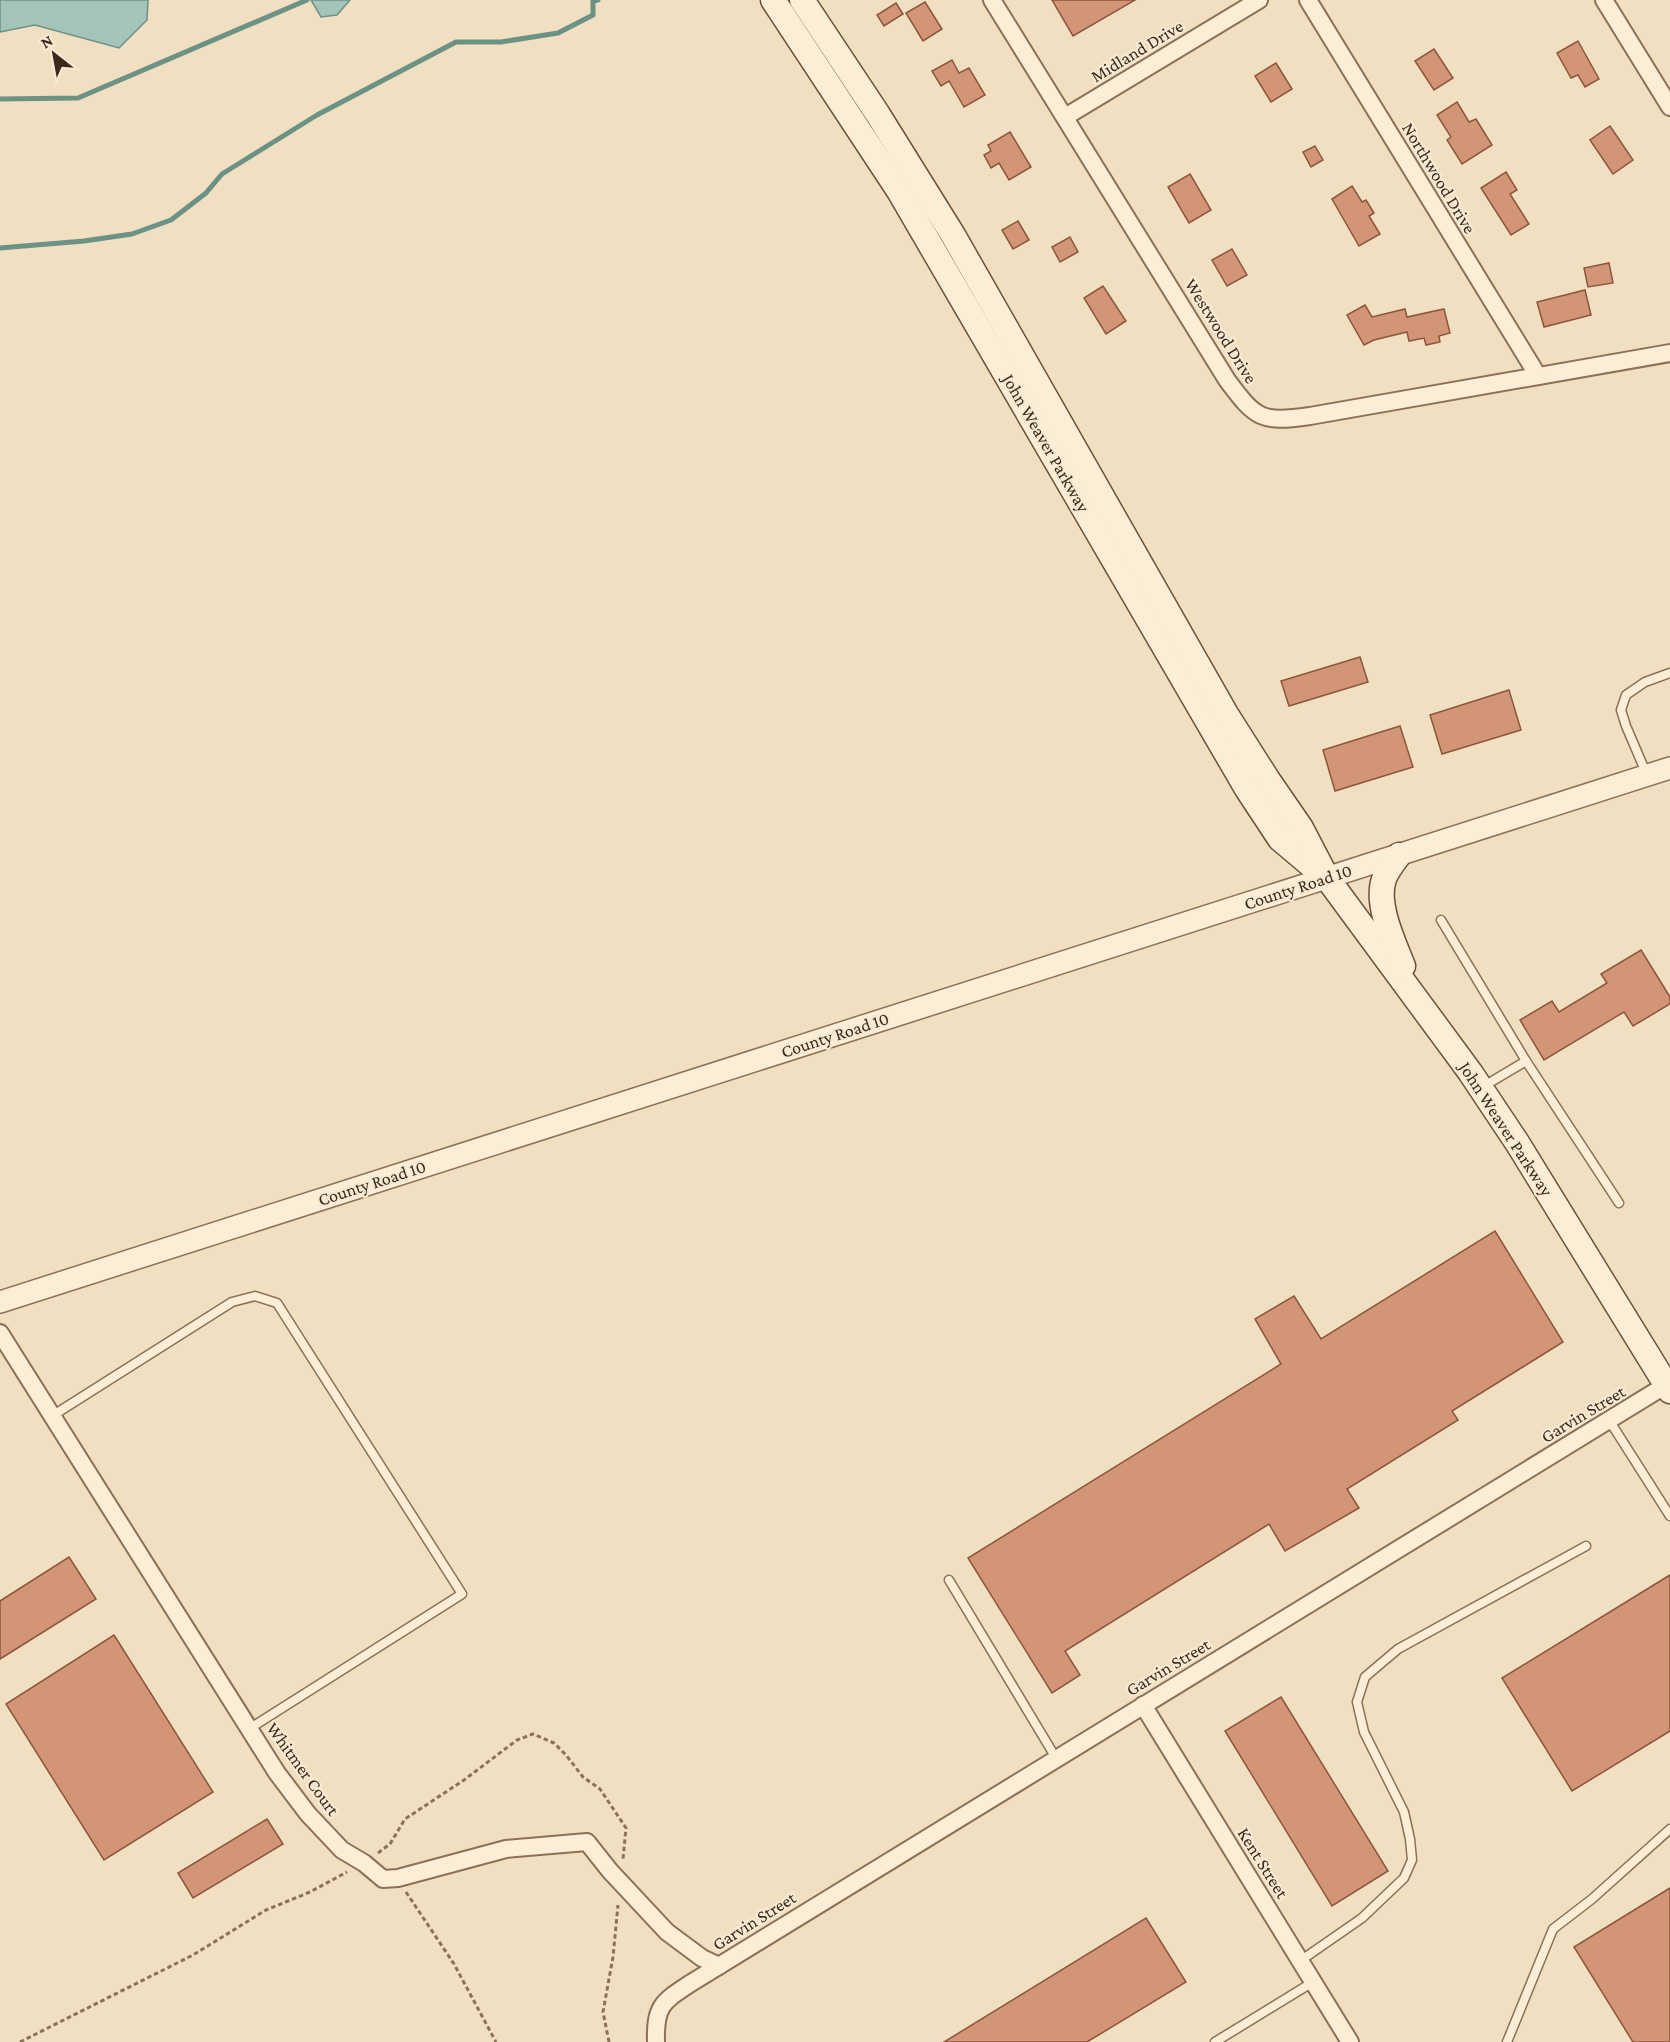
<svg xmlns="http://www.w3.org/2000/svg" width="1670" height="2042" font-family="'Crimson Pro',serif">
<rect width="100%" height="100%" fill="#f1dfc2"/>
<g fill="#a5c3b8" stroke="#6b9285" stroke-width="1.5">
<polygon points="0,0 148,0 147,20 119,48 35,25 0,32"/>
<polygon points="311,0 350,0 337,15 321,17"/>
</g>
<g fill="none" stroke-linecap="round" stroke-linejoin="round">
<g stroke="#6b9285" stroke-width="5">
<polyline points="0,99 78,98 307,0"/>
<polyline points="0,248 84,241 132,234 171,220 206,193 222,174 317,115 456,42 501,42 558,33 593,15 593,1 598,0"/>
</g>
</g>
<g fill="#d29575" stroke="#8d563c" stroke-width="1.5">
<polygon points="1052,0 1135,0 1073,36"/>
<polygon points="925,2 942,29 923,41 906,13"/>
<polygon points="896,3 903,14 884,26 877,15"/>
<polygon points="1578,41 1599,79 1585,87 1578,75 1571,78 1557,53"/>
<polygon points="1434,49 1453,78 1434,90 1415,61"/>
<polygon points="952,60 959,73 969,68 985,95 964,107 949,81 941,86 932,71"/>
<polygon points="1276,63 1292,89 1271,102 1255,76"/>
<polygon points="1457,102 1469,122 1476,119 1492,145 1462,164 1447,140 1451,137 1437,115"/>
<polygon points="1610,126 1633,160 1613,174 1590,140"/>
<polygon points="1010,132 1031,167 1009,180 999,163 991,168 984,155 991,151 988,145"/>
<polygon points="1315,146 1323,160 1311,167 1303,152"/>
<polygon points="1506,172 1517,190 1510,194 1529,224 1511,235 1481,188"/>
<polygon points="1190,174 1211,210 1189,223 1168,187"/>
<polygon points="1352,186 1362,202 1366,200 1374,213 1369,216 1380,234 1359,246 1332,199"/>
<polygon points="1018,221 1029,240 1013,249 1002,230"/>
<polygon points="1070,237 1078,252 1060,262 1052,247"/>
<polygon points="1232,249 1247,275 1227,286 1212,260"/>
<polygon points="1609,263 1613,283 1588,287 1584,268"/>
<polygon points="1103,286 1126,321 1106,334 1084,298"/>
<polygon points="1585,290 1591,315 1544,327 1537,302"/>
<polygon points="1365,305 1372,317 1405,309 1407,317 1444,309 1450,333 1439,336 1440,342 1426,345 1424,338 1409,341 1407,332 1374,340 1364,345 1347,315"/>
<polygon points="1360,657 1368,682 1289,706 1281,681"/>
<polygon points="1509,690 1521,730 1442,754 1430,715"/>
<polygon points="1400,726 1413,767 1335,791 1323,750"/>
<polygon points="1641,950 1670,997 1670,1004 1633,1026 1624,1012 1544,1060 1520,1020 1552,1001 1559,1012 1607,983 1601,974"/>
<polygon points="1495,1231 1563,1342 1452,1411 1458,1420 1347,1489 1359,1508 1285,1551 1269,1524 1065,1651 1080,1675 1052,1693 968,1558 1281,1364 1255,1319 1294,1296 1321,1339"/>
<polygon points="69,1557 96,1599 0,1659 0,1601"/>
<polygon points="1670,1575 1670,1731 1572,1791 1502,1678"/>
<polygon points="114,1635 213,1792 104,1860 6,1704"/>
<polygon points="1281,1697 1388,1871 1332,1906 1225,1731"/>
<polygon points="267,1819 283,1844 193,1898 178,1873"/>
<polygon points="1670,1888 1670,2042 1633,2042 1574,1947"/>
<polygon points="1146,1918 1186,1982 1087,2042 944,2042"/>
</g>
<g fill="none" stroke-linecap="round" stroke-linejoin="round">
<defs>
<g id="service">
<polyline points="1647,775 1626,726 1621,710 1626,695 1645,682 1670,673"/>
<polyline points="1441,920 1526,1061 1484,1086"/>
<polyline points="1526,1061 1619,1203"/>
<polyline points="52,1416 232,1302 255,1296 277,1303 462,1594 249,1729"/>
<polyline points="1609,1420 1670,1516"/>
<polyline points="949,1580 1056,1758"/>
<polyline points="1300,1961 1362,1918 1404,1878 1412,1860 1410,1839 1404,1812 1364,1732 1357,1702 1365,1677 1398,1649 1586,1546"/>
<polyline points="1215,2042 1313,1982"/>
<polyline points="1507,2042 1553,1929 1592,1899 1670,1829"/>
</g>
<g id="minor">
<path d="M 992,0 L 1227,380 C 1256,419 1261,423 1310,416 L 1670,353"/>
<polyline points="1308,0 1538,376"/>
<polyline points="1604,0 1670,107"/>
<polyline points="1065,117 1259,0"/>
<polyline points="0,1333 277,1773 308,1814 342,1850 364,1863 383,1879 398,1878 506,1849 587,1842 610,1871 667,1932 702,1958 719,1966"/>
<polyline points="1143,1705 1350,2042"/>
<path d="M 656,2042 C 655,2006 662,2002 691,1983 L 1666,1385"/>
</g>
<polyline id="tertiary" points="0,1302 1670,768"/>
<g id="secondary">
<polyline points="773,0 899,191 1247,789 1280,839 1318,871"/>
<polyline points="802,0 877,113 953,235 1226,714 1268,780 1301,828 1327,878 1470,1072 1518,1144 1670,1391"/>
<path d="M 1399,855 C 1393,863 1387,870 1384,879 C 1375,904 1394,943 1403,966"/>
</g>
</defs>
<use href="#service" stroke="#8c7058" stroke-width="11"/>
<use href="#minor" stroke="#8c7058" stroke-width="20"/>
<use href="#tertiary" stroke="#8c7058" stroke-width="24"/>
<use href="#secondary" stroke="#6e513b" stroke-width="27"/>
<g stroke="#8c7058" stroke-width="3" stroke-dasharray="4.5 3" stroke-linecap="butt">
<polyline points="378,1853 390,1844 405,1819 464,1780 517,1740 533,1734 554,1743 566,1755 583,1777 600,1789 626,1828 623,1859"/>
<polyline points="406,1892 454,1964 496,2042"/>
<polyline points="20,2042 193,1955 266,1910 310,1892 347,1872"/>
<polyline points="609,2042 603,2012 613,1957 618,1905"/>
</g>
<use href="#service" stroke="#fbedd6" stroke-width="8"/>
<use href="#minor" stroke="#fbedd6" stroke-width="16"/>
<use href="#tertiary" stroke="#fbedd6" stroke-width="21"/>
<use href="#secondary" stroke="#fbedd6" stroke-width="24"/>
</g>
<g text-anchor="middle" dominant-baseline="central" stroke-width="4.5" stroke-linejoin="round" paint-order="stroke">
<g font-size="18" fill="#3b291d" stroke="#f8ead2">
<text transform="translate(1137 51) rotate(-31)">Midland Drive</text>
<text transform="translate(1439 178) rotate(59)">Northwood Drive</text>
<text transform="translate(1221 331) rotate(58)">Westwood Drive</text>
<text transform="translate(1046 443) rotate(60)">John Weaver Parkway</text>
<text transform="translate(1298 887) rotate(-18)">County Road 10</text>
<text transform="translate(835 1035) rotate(-18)">County Road 10</text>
<text transform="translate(1506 1129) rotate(57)">John Weaver Parkway</text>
<text transform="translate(372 1183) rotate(-18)">County Road 10</text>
<text transform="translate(1583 1414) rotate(-31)">Garvin Street</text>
<text transform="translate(1168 1667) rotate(-31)">Garvin Street</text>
<text transform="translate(303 1769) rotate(54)">Whitmer Court</text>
<text transform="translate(1263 1863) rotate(58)">Kent Street</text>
<text transform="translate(754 1921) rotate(-32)">Garvin Street</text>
</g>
</g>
<g transform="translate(54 54) rotate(329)" stroke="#f8ead2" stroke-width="4.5" paint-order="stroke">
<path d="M0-4.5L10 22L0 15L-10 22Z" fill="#3b291d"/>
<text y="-9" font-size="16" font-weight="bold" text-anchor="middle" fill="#3b291d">N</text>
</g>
</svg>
